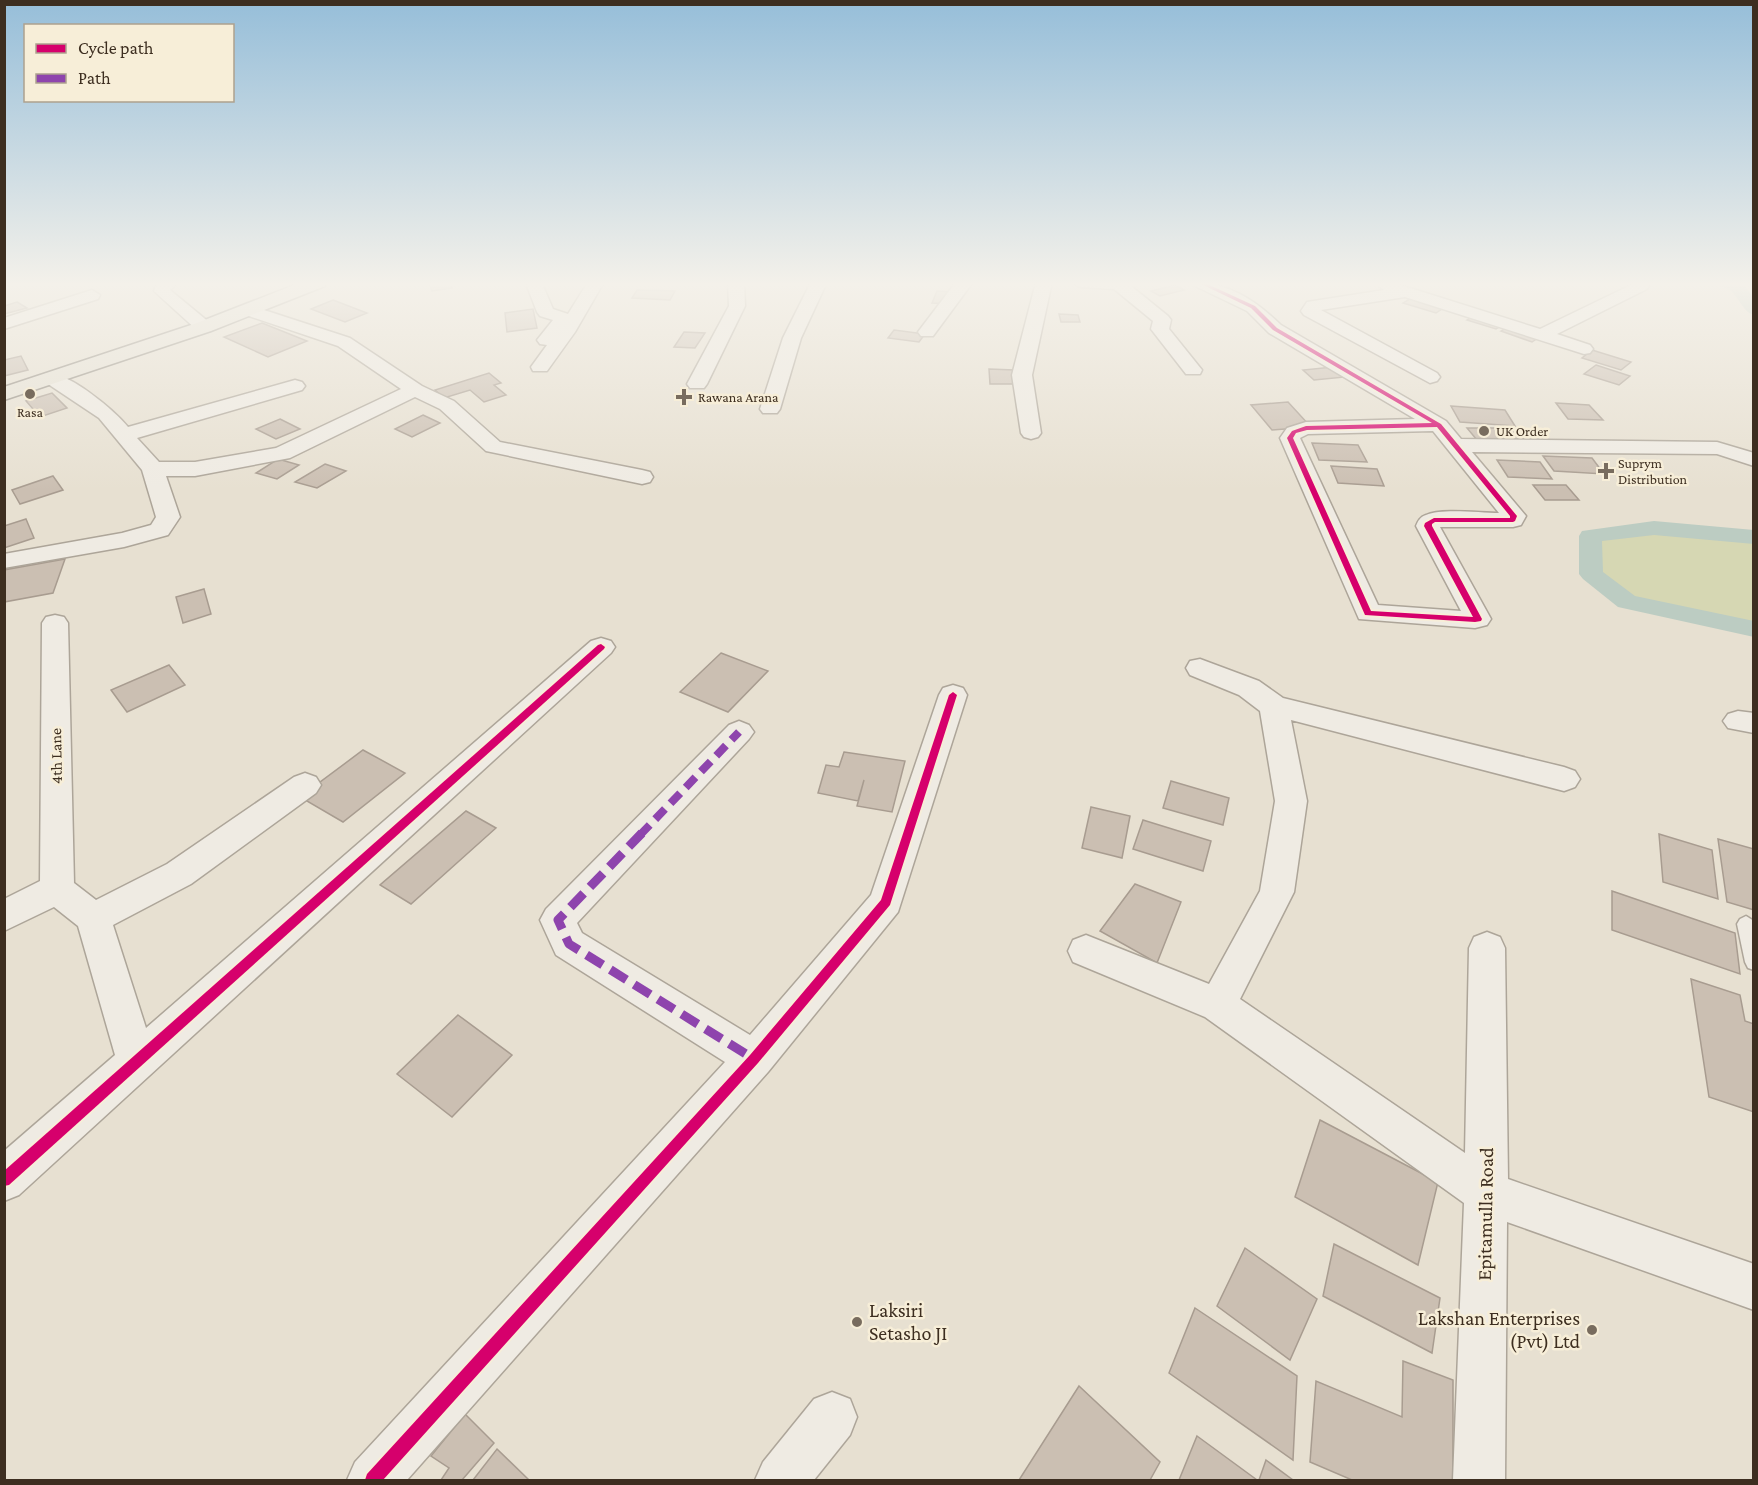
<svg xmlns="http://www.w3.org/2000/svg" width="1758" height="1485" font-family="'Crimson Pro',serif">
<rect width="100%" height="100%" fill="#e7e0d1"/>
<polygon fill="#d6d7b3" points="1654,528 1753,537 1753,629 1627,602 1591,574 1590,536"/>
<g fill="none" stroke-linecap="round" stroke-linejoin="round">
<g fill="#bcccc2" fill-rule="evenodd">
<path d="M 1714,282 L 1742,283 L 1754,298 L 1754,315 C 1743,312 1740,299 1732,292 C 1727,287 1720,287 1714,282 Z"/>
<polygon points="1654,521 1754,530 1754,544 1654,535 1602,541 1603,572 1635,596 1754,621 1754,637 1618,607 1583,579 1579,574 1579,536 1582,531"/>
</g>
</g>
<g fill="#cbbfb2" stroke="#a89c90" stroke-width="1.5">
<polygon points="429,282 462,282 450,284 452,288 432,291"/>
<polygon points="1175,285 1184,290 1160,296 1151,291"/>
<polygon points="637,290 675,291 670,300 632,298"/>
<polygon points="937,291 954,292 949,304 932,303"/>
<polygon points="1413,297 1445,307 1436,313 1403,303"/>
<polygon points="333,300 367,313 345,322 311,309"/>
<polygon points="17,302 27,308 4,314 4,306"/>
<polygon points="533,309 537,328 507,332 505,313"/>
<polygon points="1059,314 1078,315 1080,322 1061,322"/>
<polygon points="1477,314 1506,323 1496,329 1467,320"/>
<polygon points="262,323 307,341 268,357 224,337"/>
<polygon points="1513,324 1544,334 1532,342 1501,331"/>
<polygon points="894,330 925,334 919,342 888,338"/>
<polygon points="684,332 705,333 695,348 674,347"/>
<polygon points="1592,350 1631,362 1621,370 1582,358"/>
<polygon points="21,356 28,370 4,376 4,360"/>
<polygon points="1596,365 1630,376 1619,385 1584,374"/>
<polygon points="1333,367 1345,377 1314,380 1303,370"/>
<polygon points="989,369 1014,370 1015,384 990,384"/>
<polygon points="489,373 501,383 494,385 506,395 484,402 470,390 444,398 435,390"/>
<polygon points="52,393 67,408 40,417 26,401"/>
<polygon points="1288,402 1311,427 1272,430 1251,405"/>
<polygon points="1556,403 1589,405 1603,420 1568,419"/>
<polygon points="1451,406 1505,410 1515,426 1460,422"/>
<polygon points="423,415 440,423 412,437 395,429"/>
<polygon points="280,419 300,429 276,439 256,429"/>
<polygon points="1467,428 1514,428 1530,447 1482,446"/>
<polygon points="1312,443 1358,445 1367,462 1319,460"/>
<polygon points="1543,456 1592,458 1604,474 1554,471"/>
<polygon points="278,459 299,465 277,479 256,473"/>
<polygon points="1497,460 1540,462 1552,479 1508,477"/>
<polygon points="325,464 346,471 317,488 295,482"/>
<polygon points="1331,466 1377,469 1384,486 1338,483"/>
<polygon points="53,476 63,490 20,504 12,490"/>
<polygon points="1533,485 1566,485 1579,500 1545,500"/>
<polygon points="26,519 34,538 4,548 4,526"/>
<polygon points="65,559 53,593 4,602 4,570"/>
<polygon points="204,589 211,614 183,623 176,597"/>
<polygon points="721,653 768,671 728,712 680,692"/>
<polygon points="169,665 185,685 127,712 111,690"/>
<polygon points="363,750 405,773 343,822 300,797"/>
<polygon points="844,752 905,761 892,812 857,806 864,780 858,801 818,793 826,765 839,767"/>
<polygon points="1171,781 1229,798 1223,825 1163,808"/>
<polygon points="1091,807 1130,816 1122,858 1082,848"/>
<polygon points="466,811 496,828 411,904 380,885"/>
<polygon points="1143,820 1211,841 1203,871 1133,849"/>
<polygon points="1659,834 1712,850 1718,899 1663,882"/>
<polygon points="1718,839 1754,849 1754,910 1727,902"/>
<polygon points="1135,884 1181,902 1157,963 1100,931"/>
<polygon points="1612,891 1735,933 1740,974 1612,930"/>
<polygon points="1691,979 1740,995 1745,1021 1754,1024 1754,1112 1709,1097"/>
<polygon points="458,1015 512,1055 452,1117 397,1074"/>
<polygon points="1320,1120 1438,1182 1418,1265 1295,1197"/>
<polygon points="1334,1244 1440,1298 1432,1353 1323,1296"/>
<polygon points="1245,1248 1317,1299 1290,1360 1217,1306"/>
<polygon points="1195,1308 1297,1376 1293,1460 1169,1373"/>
<polygon points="1403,1361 1453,1380 1453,1480 1352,1480 1310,1462 1316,1381 1402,1417"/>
<polygon points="1079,1386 1160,1462 1150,1480 1019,1480"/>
<polygon points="465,1414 494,1443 462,1480 441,1480 449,1468 431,1456"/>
<polygon points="1197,1436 1257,1480 1179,1480"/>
<polygon points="497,1449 529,1480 473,1480"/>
<polygon points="1266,1460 1293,1480 1259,1480"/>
</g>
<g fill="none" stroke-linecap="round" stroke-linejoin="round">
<defs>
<polygon id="lane" points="1746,916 1754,921 1754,970 1748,968 1745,962 1737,924 1740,919"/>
<g id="street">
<polygon points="179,282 170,290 210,323 213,327 210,331 198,331 154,291 157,282"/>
<polygon points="529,282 546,282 543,286 553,309 568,314 588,282 604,282 575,332 547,371 533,371 531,367 547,345 540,344 537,340 553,320 540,316 537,312 527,286"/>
<polygon points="728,282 744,282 745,306 707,384 704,388 690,388 687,384 729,306"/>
<polygon points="811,282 827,282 801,338 780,409 777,413 763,413 760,409 783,338"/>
<polygon points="956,282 973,282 933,336 921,336 918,332"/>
<polygon points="1036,282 1052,282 1032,375 1041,433 1038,437 1031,439 1024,437 1021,433 1012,375"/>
<polygon points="1072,282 1135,282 1131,286 1168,316 1171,320 1169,329 1202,370 1200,374 1186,374 1151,329 1153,321 1114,289 1080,287"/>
<path d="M 1191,282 C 1228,282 1255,300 1281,325 L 1446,421 L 1461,439 L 1717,442 L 1754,453 L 1754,466 L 1717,454 L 1472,452 L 1526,516 L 1521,525 L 1513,527 L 1440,527 L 1491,619 L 1487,625 L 1475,628 L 1359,619 L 1280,438 L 1287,428 L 1306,422 L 1415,419 L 1269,333 L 1247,311 L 1193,285 ZM 1433,431 L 1499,513 C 1480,513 1442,508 1426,515 C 1420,517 1418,521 1416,526 L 1461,611 L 1378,605 L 1300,438 L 1308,434 Z"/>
<polygon points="1645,282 1649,286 1647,289 1557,334 1590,345 1593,349 1590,353 1584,354 1405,297 1321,310 1437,373 1440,377 1437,381 1430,383 1304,315 1301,311 1307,302 1384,290 1379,286 1381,283 1391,282 1540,329 1635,283"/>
<polygon points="92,290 100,295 98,299 4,329 4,318"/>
<path d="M 249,305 L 350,338 L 422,386 L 454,401 L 500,442 L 642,470 L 650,472 L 653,477 L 650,482 L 642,484 L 486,451 L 440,409 L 415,397 L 290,458 L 195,476 L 166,476 L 180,517 L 168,535 L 124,547 L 4,568 L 4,554 L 122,533 L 151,525 L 156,517 L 142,470 L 99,418 L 45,382 L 42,378 L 45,374 C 66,369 115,411 128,427 L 295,380 L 302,382 L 305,386 L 302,390 L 137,438 L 159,462 L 195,462 L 276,448 L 401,389 L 338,346 L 243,314 L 240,310 L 243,306 Z"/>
<polygon points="55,615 64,617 68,623 74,883 96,900 167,864 294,777 305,773 316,777 321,785 316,793 191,884 113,925 146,1028 591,641 601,638 611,641 615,647 611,653 19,1195 4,1201 4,1151 115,1055 78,926 54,907 4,931 4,899 40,881 42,623 46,617"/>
<polygon points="1200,659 1259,681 1283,698 1564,767 1575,771 1580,779 1575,787 1564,791 1291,720 1307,801 1294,892 1240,999 1465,1153 1469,948 1474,937 1487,932 1500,937 1505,948 1508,1179 1754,1264 1754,1310 1507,1222 1505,1480 1453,1480 1464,1203 1205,1017 1073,962 1068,951 1073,940 1086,935 1209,984 1260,891 1275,801 1260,711 1239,695 1190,675 1186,668 1190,661"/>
<polygon points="953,685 963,688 967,695 898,912 768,1072 407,1480 347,1480 355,1462 725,1062 556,955 540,920 546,909 729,725 739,721 749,725 754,732 749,739 577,923 582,933 750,1035 871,895 939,695 943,688"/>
<polygon points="1738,711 1754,713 1754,733 1728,728 1723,721 1728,714"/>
<polygon points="832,1392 850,1399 857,1417 850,1435 814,1480 755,1480 763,1462 814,1399"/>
</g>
<polygon id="primary" points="302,282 328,282 325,286 211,331 4,400 4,387 197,323"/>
</defs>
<use href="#lane" stroke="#ada599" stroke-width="3"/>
<use href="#street" stroke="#ada599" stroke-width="3"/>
<use href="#primary" stroke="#928b80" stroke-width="3"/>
<use href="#lane" fill="#efebe3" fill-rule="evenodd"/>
<use href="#street" fill="#efebe3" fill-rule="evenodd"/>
<use href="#primary" fill="#e6e1d4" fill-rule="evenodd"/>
<polyline stroke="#8e44ad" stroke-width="8" stroke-dasharray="14 8" stroke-linecap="butt" points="640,835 739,732"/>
<polyline stroke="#8e44ad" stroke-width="9" stroke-dasharray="19 9" stroke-linecap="butt" points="642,833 558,920 569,944 754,1059"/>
<defs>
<g id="cycleway">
<path d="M 1197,282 L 1203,282 L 1255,306 L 1277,328 L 1441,424 L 1517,516 L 1515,521 L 1513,522 L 1435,522 L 1432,524 L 1432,526 L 1482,619 L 1481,621 L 1475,622 L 1365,615 L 1287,438 L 1292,431 L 1306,426 L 1432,423 L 1273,330 L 1251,308 ZM 1437,427 L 1510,516 L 1510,518 L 1434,518 L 1425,523 L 1424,526 L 1473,617 L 1371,611 L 1293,438 L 1296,433 L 1307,430 Z"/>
<polygon points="601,644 605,647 604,649 9,1185 4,1186 4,1171 598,645"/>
<polygon points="953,692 957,695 890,905 758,1063 383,1480 365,1480 367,1474 750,1055 881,900 949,695"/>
</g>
</defs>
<use href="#cycleway" stroke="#f7eed8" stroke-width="4"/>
<use href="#cycleway" fill="#d6006c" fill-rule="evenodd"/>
</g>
<linearGradient id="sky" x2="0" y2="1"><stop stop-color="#96bed9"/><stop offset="0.58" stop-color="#f4f1ea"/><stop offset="1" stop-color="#f4f1ea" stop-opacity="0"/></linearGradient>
<rect width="1758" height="490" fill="url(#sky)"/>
<g fill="#786c5e" stroke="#f7eed8" stroke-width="2">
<circle cx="30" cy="394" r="6"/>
<path d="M681 388h6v6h6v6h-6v6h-6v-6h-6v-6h6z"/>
<circle cx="1484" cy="431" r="6"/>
<path d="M1603 462h6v6h6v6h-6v6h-6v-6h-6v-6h6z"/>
<circle cx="857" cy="1322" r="6"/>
<circle cx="1592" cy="1330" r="6"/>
</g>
<g text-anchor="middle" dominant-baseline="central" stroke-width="5" stroke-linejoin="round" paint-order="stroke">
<g font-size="14" fill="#3d2e20" stroke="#f7eed8" text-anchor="start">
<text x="698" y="397">Rawana Arana</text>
<text x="30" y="412" text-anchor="middle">Rasa</text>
<text x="1496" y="431">UK Order</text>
<text x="1618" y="463">Suprym<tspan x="1618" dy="16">Distribution</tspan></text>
</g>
<g font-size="16" fill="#3d2e20" stroke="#f7eed8">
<text transform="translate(56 756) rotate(-91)">4th Lane</text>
</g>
<g font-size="20" fill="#3d2e20" stroke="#f7eed8">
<text transform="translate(1485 1214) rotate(-89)">Epitamulla Road</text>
</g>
<g font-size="20" fill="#3d2e20" stroke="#f7eed8" text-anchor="start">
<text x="869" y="1310">Laksiri<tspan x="869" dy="23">Setasho JI</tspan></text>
<text x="1580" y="1318" text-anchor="end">Lakshan Enterprises<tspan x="1580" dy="23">(Pvt) Ltd</tspan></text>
</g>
</g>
<rect width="1758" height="1485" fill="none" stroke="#3d2e20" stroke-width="12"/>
<rect x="24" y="24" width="210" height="78" fill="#f7eed8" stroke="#ada18e" stroke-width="1.5"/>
<rect x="36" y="44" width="30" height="9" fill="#d6006c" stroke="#ada18e" stroke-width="1.5"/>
<text x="78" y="54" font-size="18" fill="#3d2e20">Cycle path</text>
<rect x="36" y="74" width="30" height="9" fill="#8e44ad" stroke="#ada18e" stroke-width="1.5"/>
<text x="78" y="84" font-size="18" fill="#3d2e20">Path</text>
</svg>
